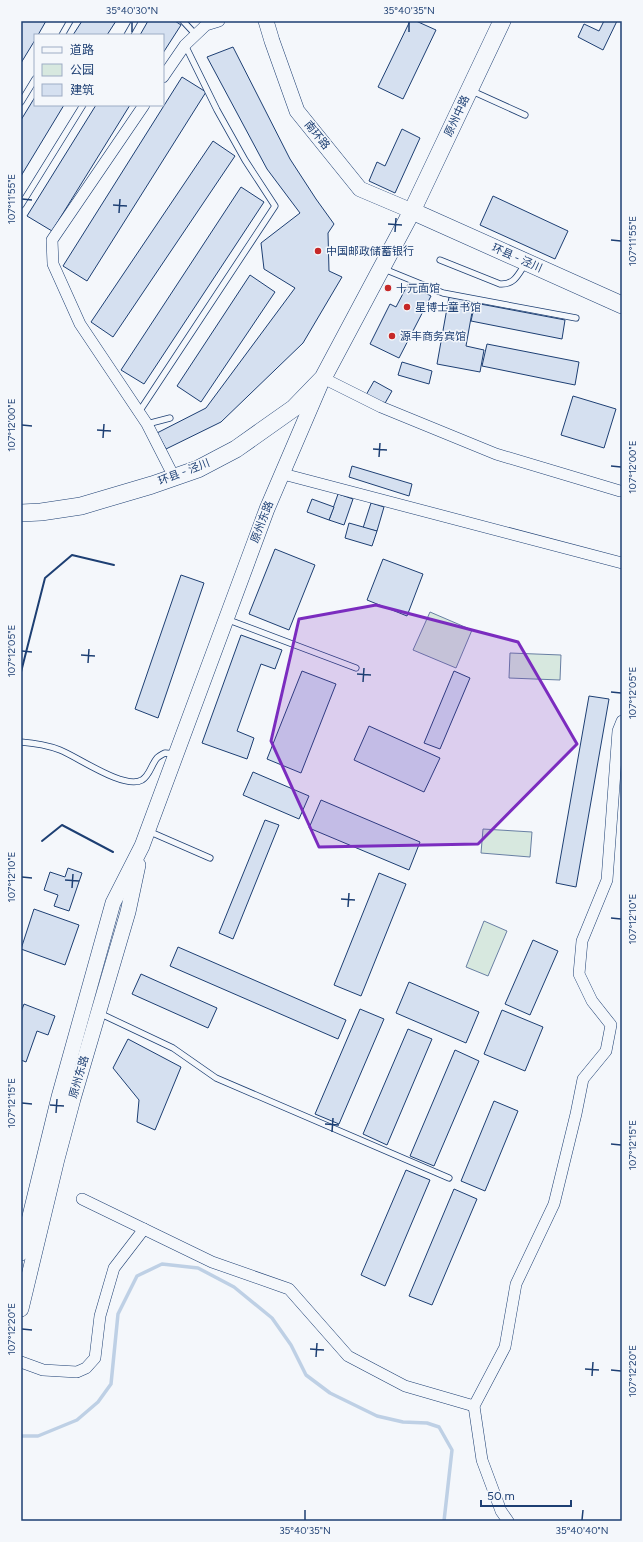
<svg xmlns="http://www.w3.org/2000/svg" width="643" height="1542" font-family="Figtree,'Noto Sans SC',sans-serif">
<rect width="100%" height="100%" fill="#f4f7fb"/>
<g fill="#d7e8df" stroke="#687fa3">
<polygon points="430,612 472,630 456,668 413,650"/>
<polygon points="510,653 561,655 560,680 509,678"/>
<polygon points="483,829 532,832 530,857 481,853"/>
<polygon points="484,921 507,931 488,976 466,967"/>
</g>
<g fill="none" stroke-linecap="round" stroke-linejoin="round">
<polyline stroke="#bed0e5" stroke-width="3.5" points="22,1436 38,1436 77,1420 98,1402 111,1384 118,1314 137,1276 162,1264 198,1268 234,1287 272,1318 291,1345 306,1375 330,1393 377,1416 403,1422 427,1423 439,1427 452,1450 444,1521"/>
</g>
<g fill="#d5e0f0" stroke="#1d3f73">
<polygon points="21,21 46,21 38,35 35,35 35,40 21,63"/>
<polygon points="82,21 116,21 107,35 73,35"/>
<polygon points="148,21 175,21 181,25 163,53 163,35 140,35"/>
<polygon points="410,21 416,21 436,30 403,99 378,87"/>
<polygon points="604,21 617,21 603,50 578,37 584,24 599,31"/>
<polygon points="233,47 290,159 316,199 334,224 328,233 329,271 342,277 303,343 221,422 166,449 157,433 206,408 295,288 264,269 261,243 300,213 267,169 207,57"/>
<polygon points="182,77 206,92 87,281 63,266"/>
<polygon points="35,97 35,105 64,105 21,176 21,120"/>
<polygon points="96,105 130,105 52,231 27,216"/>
<polygon points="402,129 420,138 395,193 369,181 377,162 385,166"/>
<polygon points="213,141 235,156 113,337 91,322"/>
<polygon points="241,187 264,202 144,384 121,370"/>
<polygon points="493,196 568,231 555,259 480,225"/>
<polygon points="250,275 275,292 201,402 177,386"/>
<polygon points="408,284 431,296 399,358 370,344 390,304 396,307"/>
<polygon points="449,297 474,301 466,346 484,350 480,372 437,364"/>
<polygon points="475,303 565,320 562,339 471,321"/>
<polygon points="487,344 579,362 575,385 482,366"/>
<polygon points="402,362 432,371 429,384 398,375"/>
<polygon points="374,381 392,391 384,405 366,395"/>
<polygon points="573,396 616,409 604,448 561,435"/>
<polygon points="352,466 412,484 409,496 349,477"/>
<polygon points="338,494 353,499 344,525 329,520"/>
<polygon points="312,499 334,507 329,520 307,512"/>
<polygon points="371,503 384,507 377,531 363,528"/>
<polygon points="349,523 377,531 372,546 345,538"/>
<polygon points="275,549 315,565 289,630 249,614"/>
<polygon points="383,559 423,574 407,616 367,600"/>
<polygon points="181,575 204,583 158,718 135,709"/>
<polygon points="241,635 282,650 275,669 261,664 237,731 254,738 247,759 202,743"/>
<polygon points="302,671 336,684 301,773 267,759"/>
<polygon points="454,671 470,678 440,749 424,743"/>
<polygon points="589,696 609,699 576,887 556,883"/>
<polygon points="369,726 440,758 424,792 354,760"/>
<polygon points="253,772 309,796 299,819 243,795"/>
<polygon points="321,800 420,842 409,870 309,828"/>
<polygon points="265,820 279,825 233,939 219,933"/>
<polygon points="68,868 82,873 69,911 54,906 58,895 44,890 50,872 65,877"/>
<polygon points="379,873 406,884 361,996 334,985"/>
<polygon points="34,909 79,925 65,965 21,949"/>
<polygon points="533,940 558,951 530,1015 505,1004"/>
<polygon points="178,947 346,1020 338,1039 170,966"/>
<polygon points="141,974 217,1008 208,1028 132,994"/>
<polygon points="409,982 479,1012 466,1043 396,1013"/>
<polygon points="24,1004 55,1016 48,1035 37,1031 26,1062 21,1060 21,1012"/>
<polygon points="360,1009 384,1019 339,1124 315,1114"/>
<polygon points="502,1010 543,1027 525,1071 484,1054"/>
<polygon points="408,1029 432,1039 387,1145 363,1134"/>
<polygon points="128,1039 181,1067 155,1130 137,1122 139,1100 113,1068"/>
<polygon points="455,1050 479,1061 434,1166 410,1156"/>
<polygon points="494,1101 518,1111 485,1191 461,1181"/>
<polygon points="406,1170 430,1180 385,1286 361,1275"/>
<polygon points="454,1189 477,1199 432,1305 409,1296"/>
</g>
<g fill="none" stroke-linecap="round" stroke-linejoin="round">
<defs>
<g id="lane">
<polyline points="183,21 196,35"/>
<polyline points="62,35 70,21"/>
<polyline points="127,35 135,21"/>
<polyline points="472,91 525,115"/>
<polyline points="21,102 35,79"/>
<polyline points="21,205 83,105"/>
<path d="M 440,260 L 500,284 C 514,285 518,275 525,264"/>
<polyline points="384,269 443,293 576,318"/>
<polyline points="139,412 275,206 245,160 217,110 185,45"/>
<polyline points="147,424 170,418"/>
<polyline points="226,619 356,668"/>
<path d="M 21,742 C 34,743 47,745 60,750 C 78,757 124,790 142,780 C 150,775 151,765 157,758 C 159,756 163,754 165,753 L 176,754"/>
<polyline points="148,831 210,858"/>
<polyline points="99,1013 173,1048 216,1078 449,1178"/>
</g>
<g id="street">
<polyline points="163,77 185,45 206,25 219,21"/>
<polyline points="144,105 52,240 53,264 80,324 147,424 174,477"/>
<polyline points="323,378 381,407 496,454 620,491"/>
<polyline points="283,474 622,563"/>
<polyline points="82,1199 212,1262 289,1289 348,1356 405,1386 474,1406"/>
<polyline points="21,1362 43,1370 77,1372 86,1368 95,1358 100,1316 114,1268 144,1229"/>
<polyline points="508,1521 501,1511 482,1460 474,1406 505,1347 516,1284 554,1204 576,1114 583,1079 606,1051 611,1025 592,1001 579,974 582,941 607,880 618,731 622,721"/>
</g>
<g id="secondary">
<polyline points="266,21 272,41 297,111 360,189 412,211"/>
<polyline points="21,1253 59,1097 113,903 142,846 267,509 321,383"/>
<polyline points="21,1309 57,1159 73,1099 128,912 138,865"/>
</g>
<g id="primary">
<polyline points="412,211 622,305"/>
<polyline points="21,513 41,512 81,506 152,485 198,469 236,449 294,408 323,378 412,211 502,21"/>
</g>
</defs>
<use href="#lane" stroke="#1d3f73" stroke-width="7"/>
<use href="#street" stroke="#1d3f73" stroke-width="12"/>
<use href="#secondary" stroke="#1d3f73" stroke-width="16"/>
<use href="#primary" stroke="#1d3f73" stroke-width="18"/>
<use href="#lane" stroke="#f4f7fb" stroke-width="5.5"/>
<use href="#street" stroke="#f4f7fb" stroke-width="11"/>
<use href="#secondary" stroke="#f4f7fb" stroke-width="15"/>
<use href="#primary" stroke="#f4f7fb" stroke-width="17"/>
<g stroke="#1d3f73" stroke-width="2">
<polyline points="21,672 45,578 72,555 114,565"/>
<polyline points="42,841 62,825 113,852"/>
</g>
</g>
<path fill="#7b2cbf" fill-opacity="0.2" stroke="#7b2cbf" stroke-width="3" stroke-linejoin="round" d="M 376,605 L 518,642 L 577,744 L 478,844 L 319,847 L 271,741 L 299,619 Z"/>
<path fill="none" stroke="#1d3f73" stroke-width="1.5" d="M 132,32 L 132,22M 409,32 L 409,22M 22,199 L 32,200M 113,205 L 127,206M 119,213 L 120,199M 388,224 L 402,225M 395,232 L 396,218M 611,240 L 621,241M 22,425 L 32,426M 97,430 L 111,431M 103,438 L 104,424M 373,449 L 387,450M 379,457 L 380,443M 611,466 L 621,467M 22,651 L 32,652M 81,655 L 95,656M 88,663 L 89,649M 357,674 L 371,675M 363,682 L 364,668M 611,692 L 621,693M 22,877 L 32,878M 65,880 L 79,881M 72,888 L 73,874M 341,899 L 355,900M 348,907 L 349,893M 611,918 L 621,919M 22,1103 L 32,1104M 50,1105 L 64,1106M 56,1113 L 57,1099M 325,1124 L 339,1125M 332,1132 L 333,1118M 611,1144 L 621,1145M 22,1329 L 32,1330M 310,1349 L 324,1350M 316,1357 L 317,1343M 585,1369 L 599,1370M 611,1370 L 621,1371M 592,1376 L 593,1362M 305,1520 L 305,1510M 582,1520 L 583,1510"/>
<g fill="#c62828" stroke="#f4f7fb" stroke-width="1.5">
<circle cx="318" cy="251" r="4"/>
<circle cx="388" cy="288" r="4"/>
<circle cx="407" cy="307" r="4"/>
<circle cx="392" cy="336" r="4"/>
</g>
<g text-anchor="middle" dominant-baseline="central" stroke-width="3" stroke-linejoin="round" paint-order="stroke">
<g font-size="11" fill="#1d3f73" stroke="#f4f7fb">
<text transform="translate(457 116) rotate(-65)">原州中路</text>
<text transform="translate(317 135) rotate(51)">南环路</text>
<text transform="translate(517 258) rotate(24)">环县 - 泾川</text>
<text transform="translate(184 472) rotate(-21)">环县 - 泾川</text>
<text transform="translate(262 522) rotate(-69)">原州东路</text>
<text transform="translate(79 1077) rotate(-74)">原州东路</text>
</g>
<g font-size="11" fill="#1d3f73" stroke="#f4f7fb" text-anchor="start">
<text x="326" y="251">中国邮政储蓄银行</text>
<text x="396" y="288">十元面馆</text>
<text x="415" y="307">星博士童书馆</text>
<text x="400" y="336">源丰商务宾馆</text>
</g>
</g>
<rect width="643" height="1542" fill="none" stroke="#f4f7fb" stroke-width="44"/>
<rect x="34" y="34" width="130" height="72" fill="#f4f7fb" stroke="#9eadc5"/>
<rect x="42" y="47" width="20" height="6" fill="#f4f7fb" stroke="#9eadc5"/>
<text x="70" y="54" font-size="12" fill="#1d3f73">道路</text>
<rect x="42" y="64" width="20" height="12" fill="#d7e8df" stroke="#9eadc5"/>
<text x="70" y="74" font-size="12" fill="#1d3f73">公园</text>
<rect x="42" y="84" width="20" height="12" fill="#d5e0f0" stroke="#9eadc5"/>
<text x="70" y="94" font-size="12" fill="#1d3f73">建筑</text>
<path d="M481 1500v6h90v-6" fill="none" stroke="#1d3f73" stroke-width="2"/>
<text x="487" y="1500" font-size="12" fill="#1d3f73" stroke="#f4f7fb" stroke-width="3" paint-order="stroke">50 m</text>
<rect x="22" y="22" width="599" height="1498" fill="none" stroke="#1d3f73" stroke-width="1.5"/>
<g font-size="10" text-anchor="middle" fill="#1d3f73">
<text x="132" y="14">35°40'30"N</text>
<text x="409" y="14">35°40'35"N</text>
<text transform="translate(11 199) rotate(-90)" y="4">107°11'55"E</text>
<text transform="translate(632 241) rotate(-90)" y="4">107°11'55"E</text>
<text transform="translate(11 425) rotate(-90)" y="4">107°12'00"E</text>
<text transform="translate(632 467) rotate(-90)" y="4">107°12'00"E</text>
<text transform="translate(11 651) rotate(-90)" y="4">107°12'05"E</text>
<text transform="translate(632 693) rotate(-90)" y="4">107°12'05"E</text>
<text transform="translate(11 877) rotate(-90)" y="4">107°12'10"E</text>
<text transform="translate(632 919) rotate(-90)" y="4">107°12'10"E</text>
<text transform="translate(11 1103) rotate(-90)" y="4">107°12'15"E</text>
<text transform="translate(632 1145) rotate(-90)" y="4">107°12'15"E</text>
<text transform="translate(11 1329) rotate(-90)" y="4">107°12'20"E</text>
<text transform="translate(632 1371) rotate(-90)" y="4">107°12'20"E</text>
<text x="305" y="1534">35°40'35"N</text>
<text x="582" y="1534">35°40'40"N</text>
</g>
</svg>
